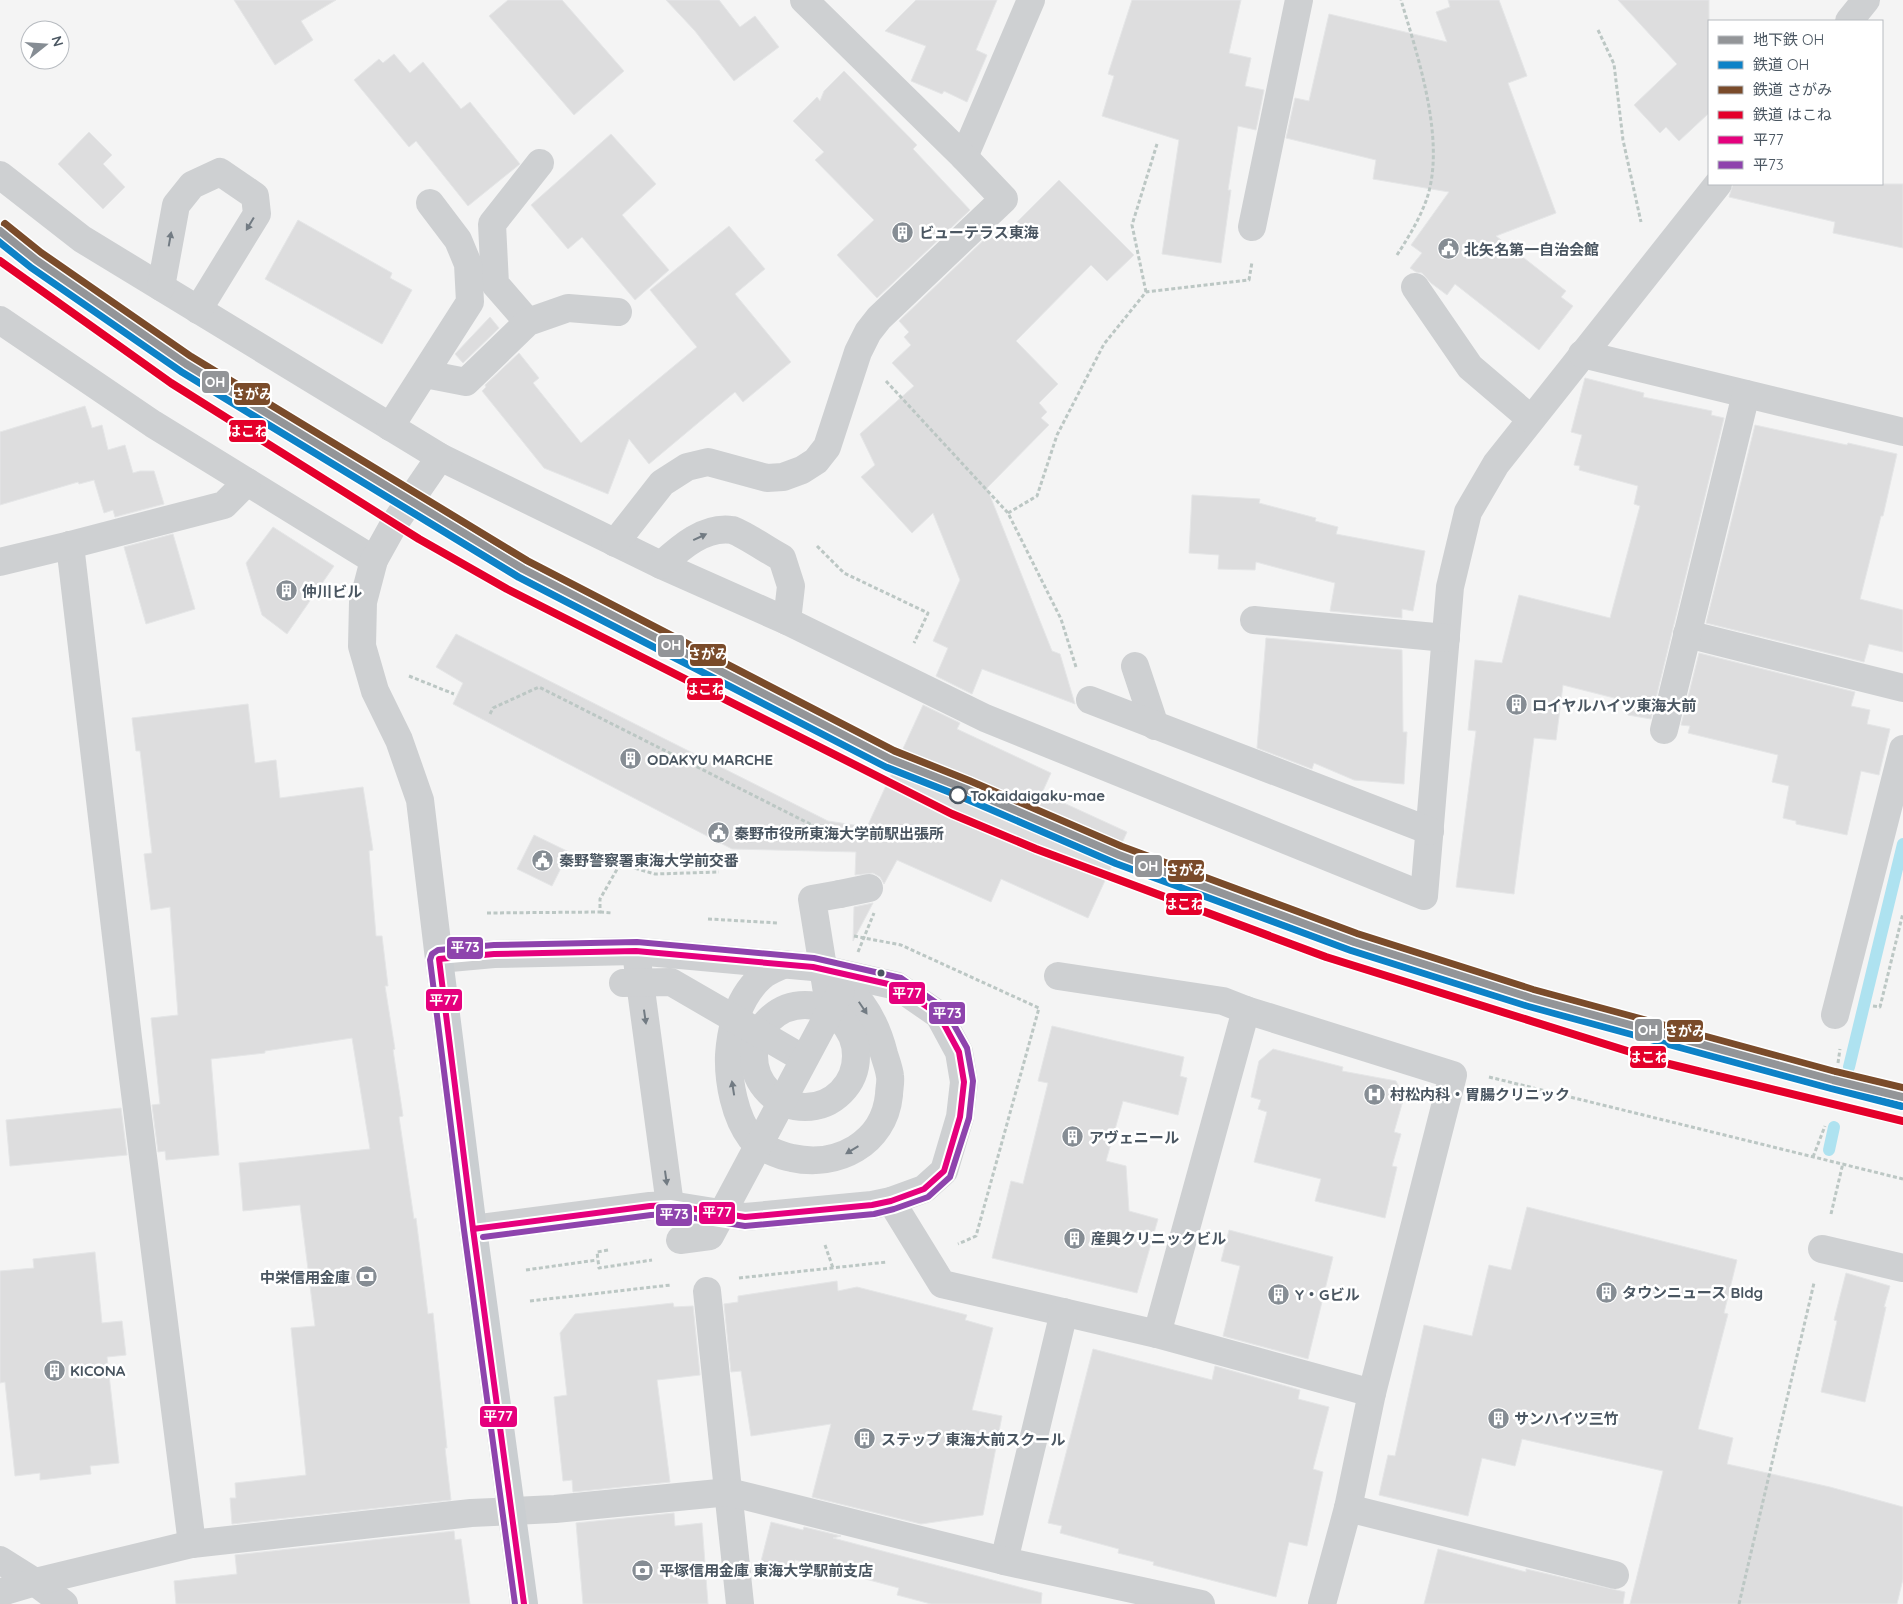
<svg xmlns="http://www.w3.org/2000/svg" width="1903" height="1604" font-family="Quicksand,'Noto Sans JP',sans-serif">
<rect width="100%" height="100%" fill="#f4f4f4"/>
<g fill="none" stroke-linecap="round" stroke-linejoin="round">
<g stroke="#aee2f0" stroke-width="12">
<polyline points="1849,1067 1903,844"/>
<polyline points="1829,1150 1834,1127"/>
</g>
</g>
<g fill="#ddddde" stroke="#e5e6e7">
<polygon points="234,0 336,0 301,21 313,40 275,65"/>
<polygon points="508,0 562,0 624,71 574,115 489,16"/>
<polygon points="666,0 719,0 740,27 755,16 779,47 734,81 695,31"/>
<polygon points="916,0 997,0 976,50 987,55 967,102 944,91 942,94 911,81 926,46 885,31"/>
<polygon points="1132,0 1241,0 1229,53 1251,58 1245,86 1264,90 1256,130 1238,126 1228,190 1231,190 1221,263 1162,254 1179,140 1102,116 1114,76 1108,74"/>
<polygon points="1448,0 1499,0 1527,76 1508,83 1556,213 1496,236 1566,291 1561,297 1573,306 1539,350 1455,284 1447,295 1431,283 1422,273 1416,272 1410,268 1422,253 1411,245 1449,192 1373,179 1376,160 1286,138 1295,98 1309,101 1329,14 1447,42 1436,12 1450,7"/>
<polygon points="1618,0 1709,0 1709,113 1679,141 1666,127 1660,133 1634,105 1677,64"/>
<polygon points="394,54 410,73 423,62 461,109 470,102 520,164 468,206 416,141 409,147 354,80 379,59 383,63"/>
<polygon points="844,71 917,145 913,149 970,210 877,298 837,255 874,220 815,160 824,152 793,121 817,97 820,101 824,91"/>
<polygon points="89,132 112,155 103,164 125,187 103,209 58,164"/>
<polygon points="611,134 656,184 622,215 669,270 635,300 582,237 568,249 531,205"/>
<polygon points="1059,180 1134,255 1107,281 1091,265 1016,341 1058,384 1039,403 1047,412 1041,418 1049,425 987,488 1052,651 1060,654 1075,704 982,669 972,694 936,676 948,648 933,641 960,580 933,513 912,533 861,477 875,465 860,434 914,386 892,363 911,345 904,337 909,332 899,321 991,233 998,241"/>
<polygon points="1733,184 1903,184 1903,248 1833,233 1835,222 1729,197"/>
<polygon points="298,220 392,273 390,278 412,290 382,344 265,279"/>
<polygon points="729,226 765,269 735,294 791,362 743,402 735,392 649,464 629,439 608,494 544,468 482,391 486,387 485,385 519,353 539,378 533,383 581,443 697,347 650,290"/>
<polygon points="490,317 499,328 463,363 455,354"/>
<polygon points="1585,378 1644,393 1643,397 1712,411 1711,415 1724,418 1651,719 1628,715 1630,702 1563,685 1556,740 1534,738 1514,894 1456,887 1476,731 1468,730 1475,660 1502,663 1519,595 1610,618 1640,506 1634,504 1638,486 1579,470 1580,466 1574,465 1582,435 1571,432"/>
<polygon points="85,406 92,428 102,425 108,450 125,445 133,473 140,471 154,471 164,504 115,517 113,510 104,513 94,480 79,484 78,482 0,505 0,432"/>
<polygon points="1755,425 1847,445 1848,443 1897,454 1883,516 1881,516 1860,599 1903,610 1903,652 1869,644 1864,662 1706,623"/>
<polygon points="1192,495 1260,499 1259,503 1316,518 1315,521 1338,527 1336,534 1425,551 1413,611 1402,609 1402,618 1330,611 1335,583 1256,562 1255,570 1218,569 1219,555 1189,553"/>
<polygon points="273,527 334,566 287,634 262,615 246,563"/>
<polygon points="173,534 195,609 146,624 124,547"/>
<polygon points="456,634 828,821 867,827 923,705 960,723 957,729 1051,773 1042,793 1127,832 1088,918 1001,879 991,902 897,860 884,884 880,877 873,873 855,875 856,852 732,849 453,704 463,683 436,667"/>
<polygon points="1266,638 1402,650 1403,732 1407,732 1404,784 1354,780 1314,763 1312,769 1257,748"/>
<polygon points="1699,653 1855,692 1851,706 1870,710 1867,724 1890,729 1879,775 1861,771 1847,835 1796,824 1796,821 1783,818 1789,786 1772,782 1778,755 1688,733 1690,726 1681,725"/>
<polygon points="248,704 255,763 276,760 280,798 363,787 373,850 369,851 376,936 382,936 388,986 385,986 395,1049 393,1050 403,1116 399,1117 414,1219 416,1218 428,1314 433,1313 447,1448 445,1448 451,1500 232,1524 230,1498 236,1498 235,1483 306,1475 291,1328 315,1326 300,1205 243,1211 239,1163 370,1149 352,1038 265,1051 265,1053 211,1059 219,1155 166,1160 165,1151 158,1152 152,1105 160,1104 151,1018 178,1015 170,907 151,910 144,854 152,853 140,751 136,751 132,718"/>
<polygon points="534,835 569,852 552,886 517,869"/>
<polygon points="873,903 853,941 854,907"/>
<polygon points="1052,1026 1184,1057 1180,1076 1187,1078 1178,1115 1123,1101 1106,1161 1126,1166 1129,1211 1158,1219 1137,1293 992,1258 1011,1181 1023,1184 1048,1083 1038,1081"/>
<polygon points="1273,1049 1343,1067 1342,1071 1396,1081 1404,1097 1394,1132 1401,1134 1392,1166 1397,1167 1385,1218 1315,1201 1321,1179 1254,1162 1267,1112 1258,1109 1261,1100 1251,1097 1259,1061"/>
<polygon points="121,1108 127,1155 10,1166 6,1120"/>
<polygon points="1527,1207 1737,1260 1724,1313 1728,1314 1698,1429 1733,1438 1727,1464 1830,1487 1903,1507 1903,1579 1897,1604 1630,1604 1663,1471 1522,1439 1515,1466 1482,1458 1468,1516 1379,1495 1388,1455 1395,1456 1424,1325 1472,1336 1489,1265 1511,1270"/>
<polygon points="1229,1230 1333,1257 1308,1359 1223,1336 1240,1266 1221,1261"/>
<polygon points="95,1252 102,1323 122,1321 126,1355 107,1357 119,1463 90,1466 91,1474 40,1480 40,1473 15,1476 5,1382 0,1383 0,1271 34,1268 33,1259"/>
<polygon points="1846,1273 1890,1286 1884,1307 1886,1307 1865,1402 1821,1392 1837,1321 1834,1320"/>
<polygon points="837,1281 838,1291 857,1287 967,1315 965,1320 993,1328 972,1410 1002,1416 983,1515 921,1524 812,1497 831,1424 751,1436 741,1371 731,1372 724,1304 738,1302 738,1296"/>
<polygon points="673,1303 674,1307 693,1306 700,1375 657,1380 670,1482 573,1492 572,1480 563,1481 554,1397 567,1395 560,1333 575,1314"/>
<polygon points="1093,1349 1212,1380 1215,1366 1300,1390 1298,1399 1329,1407 1313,1469 1323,1472 1307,1546 1289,1542 1276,1597 1153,1565 1154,1562 1118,1553 1119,1549 1060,1533 1062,1526 1048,1523"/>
<polygon points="674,1513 675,1526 702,1523 708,1604 583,1604 576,1523"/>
<polygon points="771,1522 803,1530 804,1527 841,1536 833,1538 1042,1593 1041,1604 931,1604 897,1595 899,1588 795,1560 791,1573 760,1565"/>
<polygon points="454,1531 455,1540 461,1539 470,1604 176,1604 174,1581 237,1574 235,1555"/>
<polygon points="1438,1549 1526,1572 1526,1569 1625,1592 1623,1604 1424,1604"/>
</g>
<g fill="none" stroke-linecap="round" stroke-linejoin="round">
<g stroke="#bcc7c4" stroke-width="3" stroke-dasharray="4 2.5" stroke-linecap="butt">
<polyline points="1598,30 1614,64 1623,140 1641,222"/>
<path d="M 1397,255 C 1408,238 1419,220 1426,201 C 1447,143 1418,57 1401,0"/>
<polyline points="1146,292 1132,225 1157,144"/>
<polyline points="886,381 1008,513 1061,619 1076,667"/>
<polyline points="1008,513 1037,496 1057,435 1104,344 1146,292 1249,280 1252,262"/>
<polyline points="817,546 844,573 928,613 914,643"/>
<polyline points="409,676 454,694"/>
<polyline points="490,714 493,708 539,687 818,828"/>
<polyline points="905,778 922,785"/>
<polyline points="600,912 612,913"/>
<polyline points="487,913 600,912 600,899 620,864 655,874 719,872"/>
<polyline points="708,919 779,923"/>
<polyline points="854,936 901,945 1039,1008 976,1236 958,1244"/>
<polyline points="1873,1006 1880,1007 1903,913"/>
<polyline points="1838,1063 1840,1049"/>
<polyline points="1489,1077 1903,1179"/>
<polyline points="1813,1157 1825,1126"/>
<polyline points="1831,1214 1843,1163"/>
<polyline points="825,1245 833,1268"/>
<polyline points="608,1250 597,1252 599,1268 652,1260"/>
<polyline points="526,1270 597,1260"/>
<polyline points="739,1278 887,1262"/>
<polyline points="530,1301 671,1285"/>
<polyline points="1739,1604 1814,1283"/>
</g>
<g stroke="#ced0d2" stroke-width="28">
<polyline points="1849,21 1866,0"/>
<polyline points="964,157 1031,0"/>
<polyline points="0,175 82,239 440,457 661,565 787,621 985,718 1424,896 1450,587 1468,512 1496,464 1718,184"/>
<polyline points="1252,227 1299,0"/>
<polyline points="161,287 176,205 192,185 220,172 255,196 257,214 198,310"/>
<polyline points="1415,287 1470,367 1531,419"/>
<polyline points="0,320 153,424 374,560"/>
<polyline points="528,322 495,284 492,224 540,163"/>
<polyline points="1582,354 1903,432"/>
<polyline points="425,374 466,382 528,322 568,308 618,312"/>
<polyline points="390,427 470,302 468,264 458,240 430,203"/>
<polyline points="440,457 394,524 374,560 363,602 362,646 375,691 399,740 420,800 439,959 494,954 636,951 813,967 897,986 939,1015 959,1052 964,1082 960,1117 944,1171 924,1189 891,1201 872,1205 745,1217 670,1205 650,1206 473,1229"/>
<polyline points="615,543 662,483 687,467 708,462 767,478 783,477 802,470 816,461 827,447 858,352 868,332 879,318 1004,199 964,157 804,0"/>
<polyline points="70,545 128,1038 192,1544"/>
<polyline points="0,562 70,545 224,505 247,482"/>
<path d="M 661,565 C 680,548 704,526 732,530 C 741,532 772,553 782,558 L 791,586 L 787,621"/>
<polyline points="1254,620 1446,638"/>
<polyline points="1687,634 1903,688"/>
<polyline points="1135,666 1155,726"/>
<polyline points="1090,700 1430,831"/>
<polyline points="1664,730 1746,394"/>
<polyline points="840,894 869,888"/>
<polyline points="637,960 670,1205"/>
<path d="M 785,964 C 777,968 767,971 761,977 C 739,997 731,1026 729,1055 C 728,1082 735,1117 751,1138 C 758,1147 781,1156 792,1158 C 837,1168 884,1144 889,1095 C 889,1089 891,1082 890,1076 C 889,1068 886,1061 884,1054 C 878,1030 866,1005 847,988 C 841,982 832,978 825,974"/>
<polyline points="1058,976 1223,1001 1246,1010 1453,1075 1372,1393 1348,1508 1322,1604"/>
<circle cx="805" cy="1056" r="51"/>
<polyline points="1835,1015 1903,749"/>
<polyline points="891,1201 942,1284 1157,1334 1372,1393"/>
<polyline points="1822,1249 1903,1268"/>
<polyline points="707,1291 740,1604"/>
<polyline points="1157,1334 1246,1010"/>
<polyline points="1348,1508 1615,1575"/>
<polyline points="0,1560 35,1582 64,1604"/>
<polyline points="1004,1561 1064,1312"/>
<polyline points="0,1595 5,1591 35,1582 192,1544 471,1513 555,1509 729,1492 1004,1561 1201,1604"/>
</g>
<polyline stroke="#caced1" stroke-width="28" points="439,959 473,1229 524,1604"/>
<polyline stroke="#bcc7c4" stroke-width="3" stroke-dasharray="4 2.5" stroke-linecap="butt" points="858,952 874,913"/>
<g stroke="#ced0d2" stroke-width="28">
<polyline points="623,983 671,982 804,1059"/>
<polyline points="830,1011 812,899 840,894"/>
<polyline points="680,1240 710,1236 841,991"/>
</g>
<defs>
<g id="bus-1">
<polygon points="636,951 813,967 897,986 939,1015 959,1052 964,1082 960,1117 944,1171 924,1189 891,1201 872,1205 745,1217 670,1205 650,1206 473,1229 439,959 494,954"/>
<polyline points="473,1229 524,1604"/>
</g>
<polyline id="bus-2" points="483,1237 651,1215 670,1214 745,1226 874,1214 894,1209 928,1197 950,1177 969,1118 973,1081 967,1048 945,1009 901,978 814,958 637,942 494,945 438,950 432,954 430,960 464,1230 515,1604"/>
</defs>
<use href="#bus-1" stroke="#fff" stroke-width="10"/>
<use href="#bus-2" stroke="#fff" stroke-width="10"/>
<use href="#bus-1" stroke="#e5007d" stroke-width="6"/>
<use href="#bus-2" stroke="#8e44ad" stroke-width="6"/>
<defs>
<polyline id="rail-1" points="0,242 31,267 181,371 519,577 887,767 963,797 1116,863 1351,950 1529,1006 1831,1088 1901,1106"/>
<polyline id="rail-2" points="5,224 41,253 191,357 527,561 894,751 969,781 1122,847 1357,934 1533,990 1835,1072 1903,1088"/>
<polyline id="rail-3" points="0,261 171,383 419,539 507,589 952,814 1036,849 1326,957 1669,1064 1903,1121"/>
</defs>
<use href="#rail-1" stroke="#fff" stroke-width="11"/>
<use href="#rail-2" stroke="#fff" stroke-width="11"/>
<use href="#rail-3" stroke="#fff" stroke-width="11"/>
<use href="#rail-1" stroke="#0d82c7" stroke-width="8"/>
<use href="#rail-2" stroke="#7a4b2a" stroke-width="8"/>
<use href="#rail-3" stroke="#e4002b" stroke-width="8"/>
<defs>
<polyline id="metro-1" points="0,231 36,260 186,364 523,569 890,759 966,789 1119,855 1354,942 1531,998 1833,1080 1903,1097"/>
</defs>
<use href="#metro-1" stroke="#fff" stroke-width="11"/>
<use href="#metro-1" stroke="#939598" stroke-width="8"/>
</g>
<defs><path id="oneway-solid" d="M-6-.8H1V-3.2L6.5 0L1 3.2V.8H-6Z" transform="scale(1.25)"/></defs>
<g fill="#727b83">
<use href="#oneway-solid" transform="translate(250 224) rotate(121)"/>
<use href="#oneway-solid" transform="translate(170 239) rotate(-80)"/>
<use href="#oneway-solid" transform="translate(700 537) rotate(-25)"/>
<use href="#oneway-solid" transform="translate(863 1008) rotate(56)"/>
<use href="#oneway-solid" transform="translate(645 1017) rotate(82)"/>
<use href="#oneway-solid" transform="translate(733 1088) rotate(-99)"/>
<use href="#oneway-solid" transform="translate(852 1150) rotate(149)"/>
<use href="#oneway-solid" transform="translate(666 1178) rotate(82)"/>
</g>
<defs>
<symbol id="building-disc" viewBox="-11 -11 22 22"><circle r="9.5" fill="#868d94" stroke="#fff"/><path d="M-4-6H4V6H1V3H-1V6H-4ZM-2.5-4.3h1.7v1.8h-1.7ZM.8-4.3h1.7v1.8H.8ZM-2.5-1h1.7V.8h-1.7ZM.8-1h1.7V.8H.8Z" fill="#fff"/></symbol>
<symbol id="civic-disc" viewBox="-11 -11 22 22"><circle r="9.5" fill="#868d94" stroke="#fff"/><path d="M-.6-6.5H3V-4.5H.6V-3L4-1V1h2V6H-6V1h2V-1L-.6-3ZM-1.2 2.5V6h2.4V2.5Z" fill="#fff"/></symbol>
<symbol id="hospital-disc" viewBox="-11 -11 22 22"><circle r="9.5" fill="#868d94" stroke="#fff"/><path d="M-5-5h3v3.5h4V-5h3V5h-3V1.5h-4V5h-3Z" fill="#fff"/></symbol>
<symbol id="bank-disc" viewBox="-11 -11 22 22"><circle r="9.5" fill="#868d94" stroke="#fff"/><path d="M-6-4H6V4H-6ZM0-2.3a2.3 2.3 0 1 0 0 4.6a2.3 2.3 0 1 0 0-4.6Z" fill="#fff"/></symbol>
</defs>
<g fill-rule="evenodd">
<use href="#building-disc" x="890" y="220" width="25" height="25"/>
<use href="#civic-disc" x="1436" y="236" width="25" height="25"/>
<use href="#building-disc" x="274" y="578" width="25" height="25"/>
<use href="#building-disc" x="1504" y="692" width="25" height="25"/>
<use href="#building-disc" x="618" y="746" width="25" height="25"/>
<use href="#civic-disc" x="706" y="820" width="25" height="25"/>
<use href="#civic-disc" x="530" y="848" width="25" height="25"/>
<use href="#hospital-disc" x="1362" y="1082" width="25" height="25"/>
<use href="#building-disc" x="1060" y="1124" width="25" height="25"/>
<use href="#building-disc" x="1062" y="1226" width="25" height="25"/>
<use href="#bank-disc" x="354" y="1264" width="25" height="25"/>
<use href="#building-disc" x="1594" y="1280" width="25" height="25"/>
<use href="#building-disc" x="1266" y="1282" width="25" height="25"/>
<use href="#building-disc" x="42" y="1358" width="25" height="25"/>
<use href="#building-disc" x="1486" y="1406" width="25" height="25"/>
<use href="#building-disc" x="852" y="1426" width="25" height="25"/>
<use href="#bank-disc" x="630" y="1558" width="25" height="25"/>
</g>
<circle fill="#fff" stroke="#4a5661" stroke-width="2.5" cx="958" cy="795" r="8"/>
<circle fill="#4a5661" stroke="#fff" stroke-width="2" cx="881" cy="973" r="4.5"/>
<g text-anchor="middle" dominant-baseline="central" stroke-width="5" stroke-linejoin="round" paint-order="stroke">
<g font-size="15" font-weight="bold" fill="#4a5661" stroke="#fff" text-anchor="start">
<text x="919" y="232">ビューテラス東海</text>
<text x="1464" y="249">北矢名第一自治会館</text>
<text x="302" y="591">仲川ビル</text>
<text x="1532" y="705">ロイヤルハイツ東海大前</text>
<text x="647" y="759">ODAKYU MARCHE</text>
<text x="734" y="833">秦野市役所東海大学前駅出張所</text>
<text x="559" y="860">秦野警察署東海大学前交番</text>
<text x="1390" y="1094">村松内科・胃腸クリニック</text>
<text x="1089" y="1137">アヴェニール</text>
<text x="1091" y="1238">産興クリニックビル</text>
<text x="350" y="1277" text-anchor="end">中栄信用金庫</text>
<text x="1622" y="1292">タウンニュース Bldg</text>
<text x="1295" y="1294">Y・Gビル</text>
<text x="70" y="1370">KICONA</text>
<text x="1514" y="1418">サンハイツ三竹</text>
<text x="881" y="1439">ステップ 東海大前スクール</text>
<text x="659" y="1570">平塚信用金庫 東海大学駅前支店</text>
</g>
<g font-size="15" font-weight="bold" fill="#4a5661" stroke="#fff" text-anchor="start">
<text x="970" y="795">Tokaidaigaku-mae</text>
</g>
</g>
<g stroke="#fff" stroke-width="2">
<rect x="201" y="370" width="29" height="24" rx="5" fill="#939598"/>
<rect x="233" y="382" width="38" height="24" rx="5" fill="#7a4b2a"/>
<rect x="228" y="419" width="39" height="24" rx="5" fill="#e4002b"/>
<rect x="657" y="634" width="28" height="24" rx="5" fill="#939598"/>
<rect x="689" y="643" width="38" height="24" rx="5" fill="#7a4b2a"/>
<rect x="686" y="677" width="38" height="24" rx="5" fill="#e4002b"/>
<rect x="1134" y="854" width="29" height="24" rx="5" fill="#939598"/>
<rect x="1167" y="859" width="38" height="24" rx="5" fill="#7a4b2a"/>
<rect x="1165" y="892" width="38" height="24" rx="5" fill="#e4002b"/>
<rect x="446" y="936" width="38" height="24" rx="5" fill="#8e44ad"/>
<rect x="888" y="981" width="38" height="24" rx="5" fill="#e5007d"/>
<rect x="425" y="988" width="38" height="24" rx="5" fill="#e5007d"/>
<rect x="928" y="1001" width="38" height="24" rx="5" fill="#8e44ad"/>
<rect x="1634" y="1018" width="29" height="24" rx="5" fill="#939598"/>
<rect x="1666" y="1019" width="38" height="24" rx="5" fill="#7a4b2a"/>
<rect x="1629" y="1045" width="38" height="24" rx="5" fill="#e4002b"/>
<rect x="698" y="1201" width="38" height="24" rx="5" fill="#e5007d"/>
<rect x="655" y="1203" width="38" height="24" rx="5" fill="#8e44ad"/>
<rect x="479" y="1405" width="39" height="23" rx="5" fill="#e5007d"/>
</g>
<g font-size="14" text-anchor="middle" font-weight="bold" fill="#fff">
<text x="215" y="387">OH</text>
<text x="252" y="399">さがみ</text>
<text x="248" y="436">はこね</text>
<text x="671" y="650">OH</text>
<text x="708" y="659">さがみ</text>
<text x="705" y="694">はこね</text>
<text x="1148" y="871">OH</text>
<text x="1186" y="875">さがみ</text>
<text x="1184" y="909">はこね</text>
<text x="465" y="952">平73</text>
<text x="907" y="998">平77</text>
<text x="444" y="1005">平77</text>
<text x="947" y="1018">平73</text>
<text x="1648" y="1035">OH</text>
<text x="1685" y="1036">さがみ</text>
<text x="1648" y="1062">はこね</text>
<text x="717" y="1217">平77</text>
<text x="674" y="1219">平73</text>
<text x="498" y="1421">平77</text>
</g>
<rect x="1708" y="20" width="175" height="165" fill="#ffffff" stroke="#b7bbc0"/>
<rect x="1718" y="36" width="25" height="8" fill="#939598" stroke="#b7bbc0"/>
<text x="1753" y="45" font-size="15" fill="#4a5661">地下鉄 OH</text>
<rect x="1718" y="61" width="25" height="8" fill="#0d82c7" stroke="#b7bbc0"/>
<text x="1753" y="70" font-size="15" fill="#4a5661">鉄道 OH</text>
<rect x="1718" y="86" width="25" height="8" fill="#7a4b2a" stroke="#b7bbc0"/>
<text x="1753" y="95" font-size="15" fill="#4a5661">鉄道 さがみ</text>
<rect x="1718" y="111" width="25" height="8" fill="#e4002b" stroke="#b7bbc0"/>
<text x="1753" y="120" font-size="15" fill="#4a5661">鉄道 はこね</text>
<rect x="1718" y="136" width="25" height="8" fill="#e5007d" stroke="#b7bbc0"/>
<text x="1753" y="145" font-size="15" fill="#4a5661">平77</text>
<rect x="1718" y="161" width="25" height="8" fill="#8e44ad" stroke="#b7bbc0"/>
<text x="1753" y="170" font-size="15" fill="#4a5661">平73</text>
<g transform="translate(45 45) rotate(73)"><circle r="24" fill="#ffffff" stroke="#b7bbc0"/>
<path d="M0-4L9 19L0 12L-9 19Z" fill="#868d94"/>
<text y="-8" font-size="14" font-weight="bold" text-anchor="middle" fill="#4a5661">N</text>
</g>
</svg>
